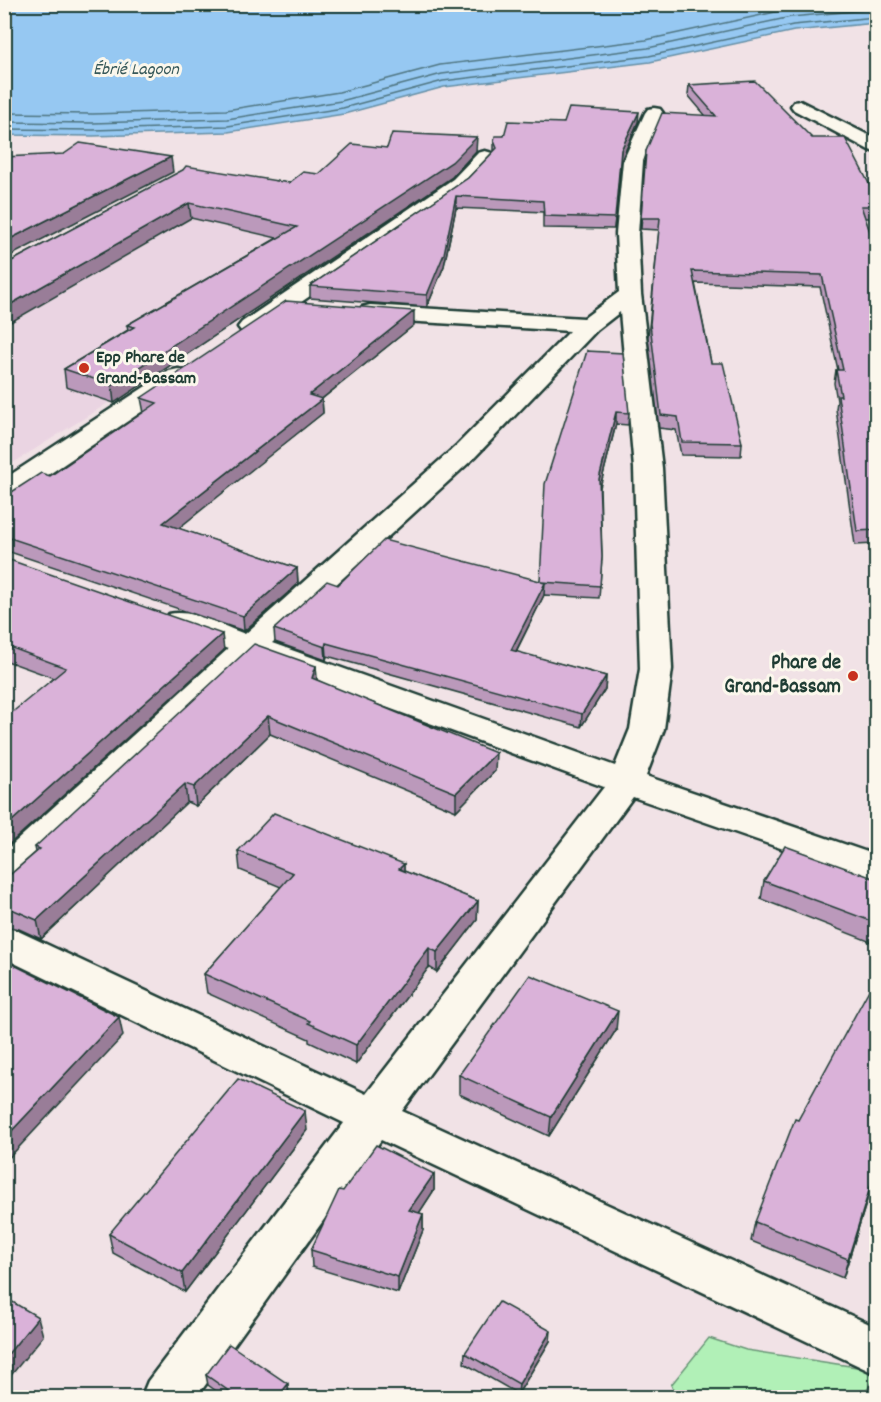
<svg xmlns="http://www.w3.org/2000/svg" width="881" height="1402" font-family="Dekko,sans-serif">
<rect width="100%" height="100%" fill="#f1e2e6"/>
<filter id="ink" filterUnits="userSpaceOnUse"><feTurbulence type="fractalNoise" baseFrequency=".0167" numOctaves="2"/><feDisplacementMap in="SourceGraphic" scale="12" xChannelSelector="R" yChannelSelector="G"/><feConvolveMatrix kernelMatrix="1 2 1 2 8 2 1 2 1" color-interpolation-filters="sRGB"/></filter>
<g filter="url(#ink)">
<polygon fill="#ead4e2" points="172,190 373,236 5,468 5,285"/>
<polygon fill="#b1f0b7" stroke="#689676" stroke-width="1.5" points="709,1338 746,1350 876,1370 876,1377 862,1397 800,1397 789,1392 779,1398 680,1397 671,1385"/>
<polygon fill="#96c8f2" stroke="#6690a6" stroke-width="1.5" points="5,4 876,4 876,23 794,31 650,62 444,87 344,114 228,132 93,136 5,135"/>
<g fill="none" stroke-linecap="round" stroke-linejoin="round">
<g stroke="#4f7580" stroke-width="1.5">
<polyline points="4,113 93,114 226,110 339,92 440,65 646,40 789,9 829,4"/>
<polyline points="4,122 93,123 227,119 341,101 442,74 648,48 791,17 876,9"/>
<polyline points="4,129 93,130 228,126 343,108 443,81 649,56 793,25 876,17"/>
</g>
<defs>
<g id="minor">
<polygon points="800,101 876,139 876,152 869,150 794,110 791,106 794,102"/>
<path d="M 654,108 L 660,109 L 663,113 L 643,161 L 638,234 L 641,294 L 662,468 L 672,669 L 664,729 L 646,776 L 876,855 L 876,881 L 633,797 L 402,1111 L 876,1327 L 876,1374 L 381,1140 L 196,1398 L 141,1398 L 148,1381 L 344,1123 L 4,958 L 4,927 L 18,931 L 366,1094 L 604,787 L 255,659 L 17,883 L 4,887 L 4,852 L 228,649 L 169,628 L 165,621 L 169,614 C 193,609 222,626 245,634 L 457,445 L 570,331 L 370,319 L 362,317 L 358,312 L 362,307 L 370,305 L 584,318 L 619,292 L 616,234 L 623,161 L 645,113 L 648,109 ZM 620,312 L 634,468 L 640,669 L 630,729 L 615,766 L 272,643 L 475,457 L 597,330 Z"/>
<polygon points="485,151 492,153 495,157 467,187 258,332 250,334 242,332 238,327 242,322 453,179 478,153"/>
<polygon points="178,369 187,371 190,376 187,381 14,498 4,500 4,479 169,371"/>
</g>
</defs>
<use href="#minor" stroke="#1f3d34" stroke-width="5"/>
<use href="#minor" fill="#fbf7ec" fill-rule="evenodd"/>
</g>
<g fill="#b9b" stroke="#1f3d34" stroke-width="1.5">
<polygon points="689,85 812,138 876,197 876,218 865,218 876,249 876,544 855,545 836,409 837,401 834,383 836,370 838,370 820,287 695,283 711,363 742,443 741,456 681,455 676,430 659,428 648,337 659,230 641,229 646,151 705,115 688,95"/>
<polygon points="638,122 621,161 614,229 543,228 543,212 456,208 444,266 427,307 310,298 310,286 468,178 494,151 494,141 504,136 564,123"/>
<polygon points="387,148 476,151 452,177 114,403 66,387 64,369 128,330 127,325 277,238 191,218 10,262 183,170 289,183 319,174"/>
<polygon points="414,325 322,399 323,413 177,528 297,568 298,584 244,631 4,550 4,497 50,476 144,413 141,398"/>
<polygon points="587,351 629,413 628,425 616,424 600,487 602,557 599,598 544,595 516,652 606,676 605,689 581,727 327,656 326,660 275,642 274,629 338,585 540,581"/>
<polygon points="4,558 224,650 54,678 4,660"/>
<polygon points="316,666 317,680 495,771 456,811 270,734 196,806 187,802 41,939 19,929 4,926 4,893 5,892 4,880 36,852 35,847"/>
<polygon points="238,851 404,864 404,871 478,901 477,920 437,972 429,967 356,1064 309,1042 309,1039 207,993 204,974 281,887 240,870"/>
<polygon points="876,879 876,944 761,899 764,881"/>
<polygon points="616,1030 549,1136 459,1094 459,1075"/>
<polygon points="307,1130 185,1292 113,1253 109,1234"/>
<polygon points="876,1171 843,1278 751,1241 755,1222"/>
<polygon points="434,1174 434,1190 419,1213 423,1214 423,1230 398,1293 312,1267 311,1250 343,1191"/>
<polygon points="550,1341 518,1394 464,1363 465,1353"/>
<polygon points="206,1375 289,1394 286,1398 226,1398 208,1385"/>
</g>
<g fill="#997d98" stroke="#1f3d34" stroke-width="1.5">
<polygon points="639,112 638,122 621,161 614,229 621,150"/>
<polygon points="477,137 476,151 452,177 114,403 112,385"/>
<polygon points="171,157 173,172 4,259 4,242"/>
<polygon points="456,196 456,208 444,266 427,307 427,295"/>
<polygon points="189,203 191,218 4,326 4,308"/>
<polygon points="414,311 414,325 309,409 309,395"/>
<polygon points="322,399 323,413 165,539 163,523"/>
<polygon points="616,412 616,424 599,491 599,479"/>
<polygon points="297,568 298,584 244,631 243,616"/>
<polygon points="545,583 544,595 510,663 511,650"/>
<polygon points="222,634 224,650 4,849 4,828"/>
<polygon points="326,643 327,656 326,660 325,647"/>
<polygon points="316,666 317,684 312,678"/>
<polygon points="606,676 605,689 581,727 582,714"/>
<polygon points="268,716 270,734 196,806 194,787"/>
<polygon points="496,753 495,771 456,811 456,793"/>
<polygon points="185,784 187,802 41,939 37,920"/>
<polygon points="404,864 404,882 399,869"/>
<polygon points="478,901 477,920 437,972 437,952"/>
<polygon points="9,946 13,965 4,973 4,950"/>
<polygon points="429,948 429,967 356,1064 356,1045"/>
<polygon points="618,1011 616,1030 549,1136 551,1117"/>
<polygon points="119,1017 123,1036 4,1163 4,1139"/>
<polygon points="305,1111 307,1130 185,1292 182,1273"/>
<polygon points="876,1168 876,1171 843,1278 848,1259"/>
<polygon points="434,1174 434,1190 410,1227 409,1210"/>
<polygon points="423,1214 423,1230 398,1293 398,1277"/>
<polygon points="38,1317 43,1336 4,1384 4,1359"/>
<polygon points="551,1331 550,1341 518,1394 519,1384"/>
<polygon points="288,1384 289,1394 286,1398 277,1398"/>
</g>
<g fill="#dab2d9" stroke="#1f3d34" stroke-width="1.5">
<polygon points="755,81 812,138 845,138 876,197 876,206 861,206 876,249 876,530 857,531 838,396 841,396 836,370 843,370 822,275 692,271 711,363 723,363 742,443 682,442 678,417 661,415 650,324 660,218 641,218 646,151 662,113 716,116 689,85"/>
<polygon points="569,108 639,112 621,150 615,218 544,216 543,201 456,196 444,254 427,295 310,286 468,178 497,148 494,141 495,136 504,136 508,121 564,123"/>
<polygon points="392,133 477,137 452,162 112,385 64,369 134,327 127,325 297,227 189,203 4,308 4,263 10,262 183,170 186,166 289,183 303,172 319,174 352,144 387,148"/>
<polygon points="80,143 171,157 4,242 4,157 64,154"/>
<polygon points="286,301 414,311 309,395 322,399 163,523 297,568 243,616 4,536 4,497 41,473 50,476 157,403 141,398"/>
<polygon points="587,351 623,353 629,413 616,412 599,479 602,557 600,586 541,582 545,583 511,650 606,676 582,714 326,643 325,647 274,629 327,581 338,585 384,540 540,581 545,484"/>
<polygon points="4,558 222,634 4,828 4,719 66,668 4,645"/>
<polygon points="254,644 316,666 312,678 496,753 456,793 268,716 194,787 185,784 37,920 14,910 4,908 4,893 12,886 4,882 4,880 40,849 35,847"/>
<polygon points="274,813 404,864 399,869 478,901 437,952 429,948 356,1045 308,1023 310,1021 204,974 293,873 238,851"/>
<polygon points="785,846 876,879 876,923 764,881"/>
<polygon points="4,943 9,946 4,950"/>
<polygon points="4,960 119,1017 4,1139"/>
<polygon points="530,975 618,1011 551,1117 459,1075"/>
<polygon points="876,977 876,1168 848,1259 755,1222 795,1119 798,1120"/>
<polygon points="238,1079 305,1111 182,1273 109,1234"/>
<polygon points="376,1145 434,1174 409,1210 423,1214 398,1277 311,1250 339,1190 343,1191"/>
<polygon points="4,1297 38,1317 4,1359"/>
<polygon points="499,1302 551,1331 519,1384 465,1353"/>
<polygon points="229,1344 288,1384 277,1398 239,1398 206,1375"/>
</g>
</g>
<g fill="#c8321e" stroke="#fbf7ec" stroke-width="2">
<circle cx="84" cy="368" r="6"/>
<circle cx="853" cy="676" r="6"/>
</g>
<g text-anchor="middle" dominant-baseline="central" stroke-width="6" stroke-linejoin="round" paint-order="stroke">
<g font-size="18" font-style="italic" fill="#37595a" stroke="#fbf7ec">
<text x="136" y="70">Ébrié Lagoon</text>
</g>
<g font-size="18" font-weight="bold" fill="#1f3d34" stroke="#fbf7ec" text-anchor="start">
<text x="96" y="358">Epp Phare de<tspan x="96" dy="21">Grand-Bassam</tspan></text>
</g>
<g font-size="21" font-weight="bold" fill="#1f3d34" stroke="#fbf7ec" text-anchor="end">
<text x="841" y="664">Phare de<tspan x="841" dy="24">Grand-Bassam</tspan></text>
</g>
</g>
<rect width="881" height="1402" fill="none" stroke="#fbf7ec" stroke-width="24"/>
<rect x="12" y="12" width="857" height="1378" fill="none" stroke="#1f3d34" stroke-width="2" filter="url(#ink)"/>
</svg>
